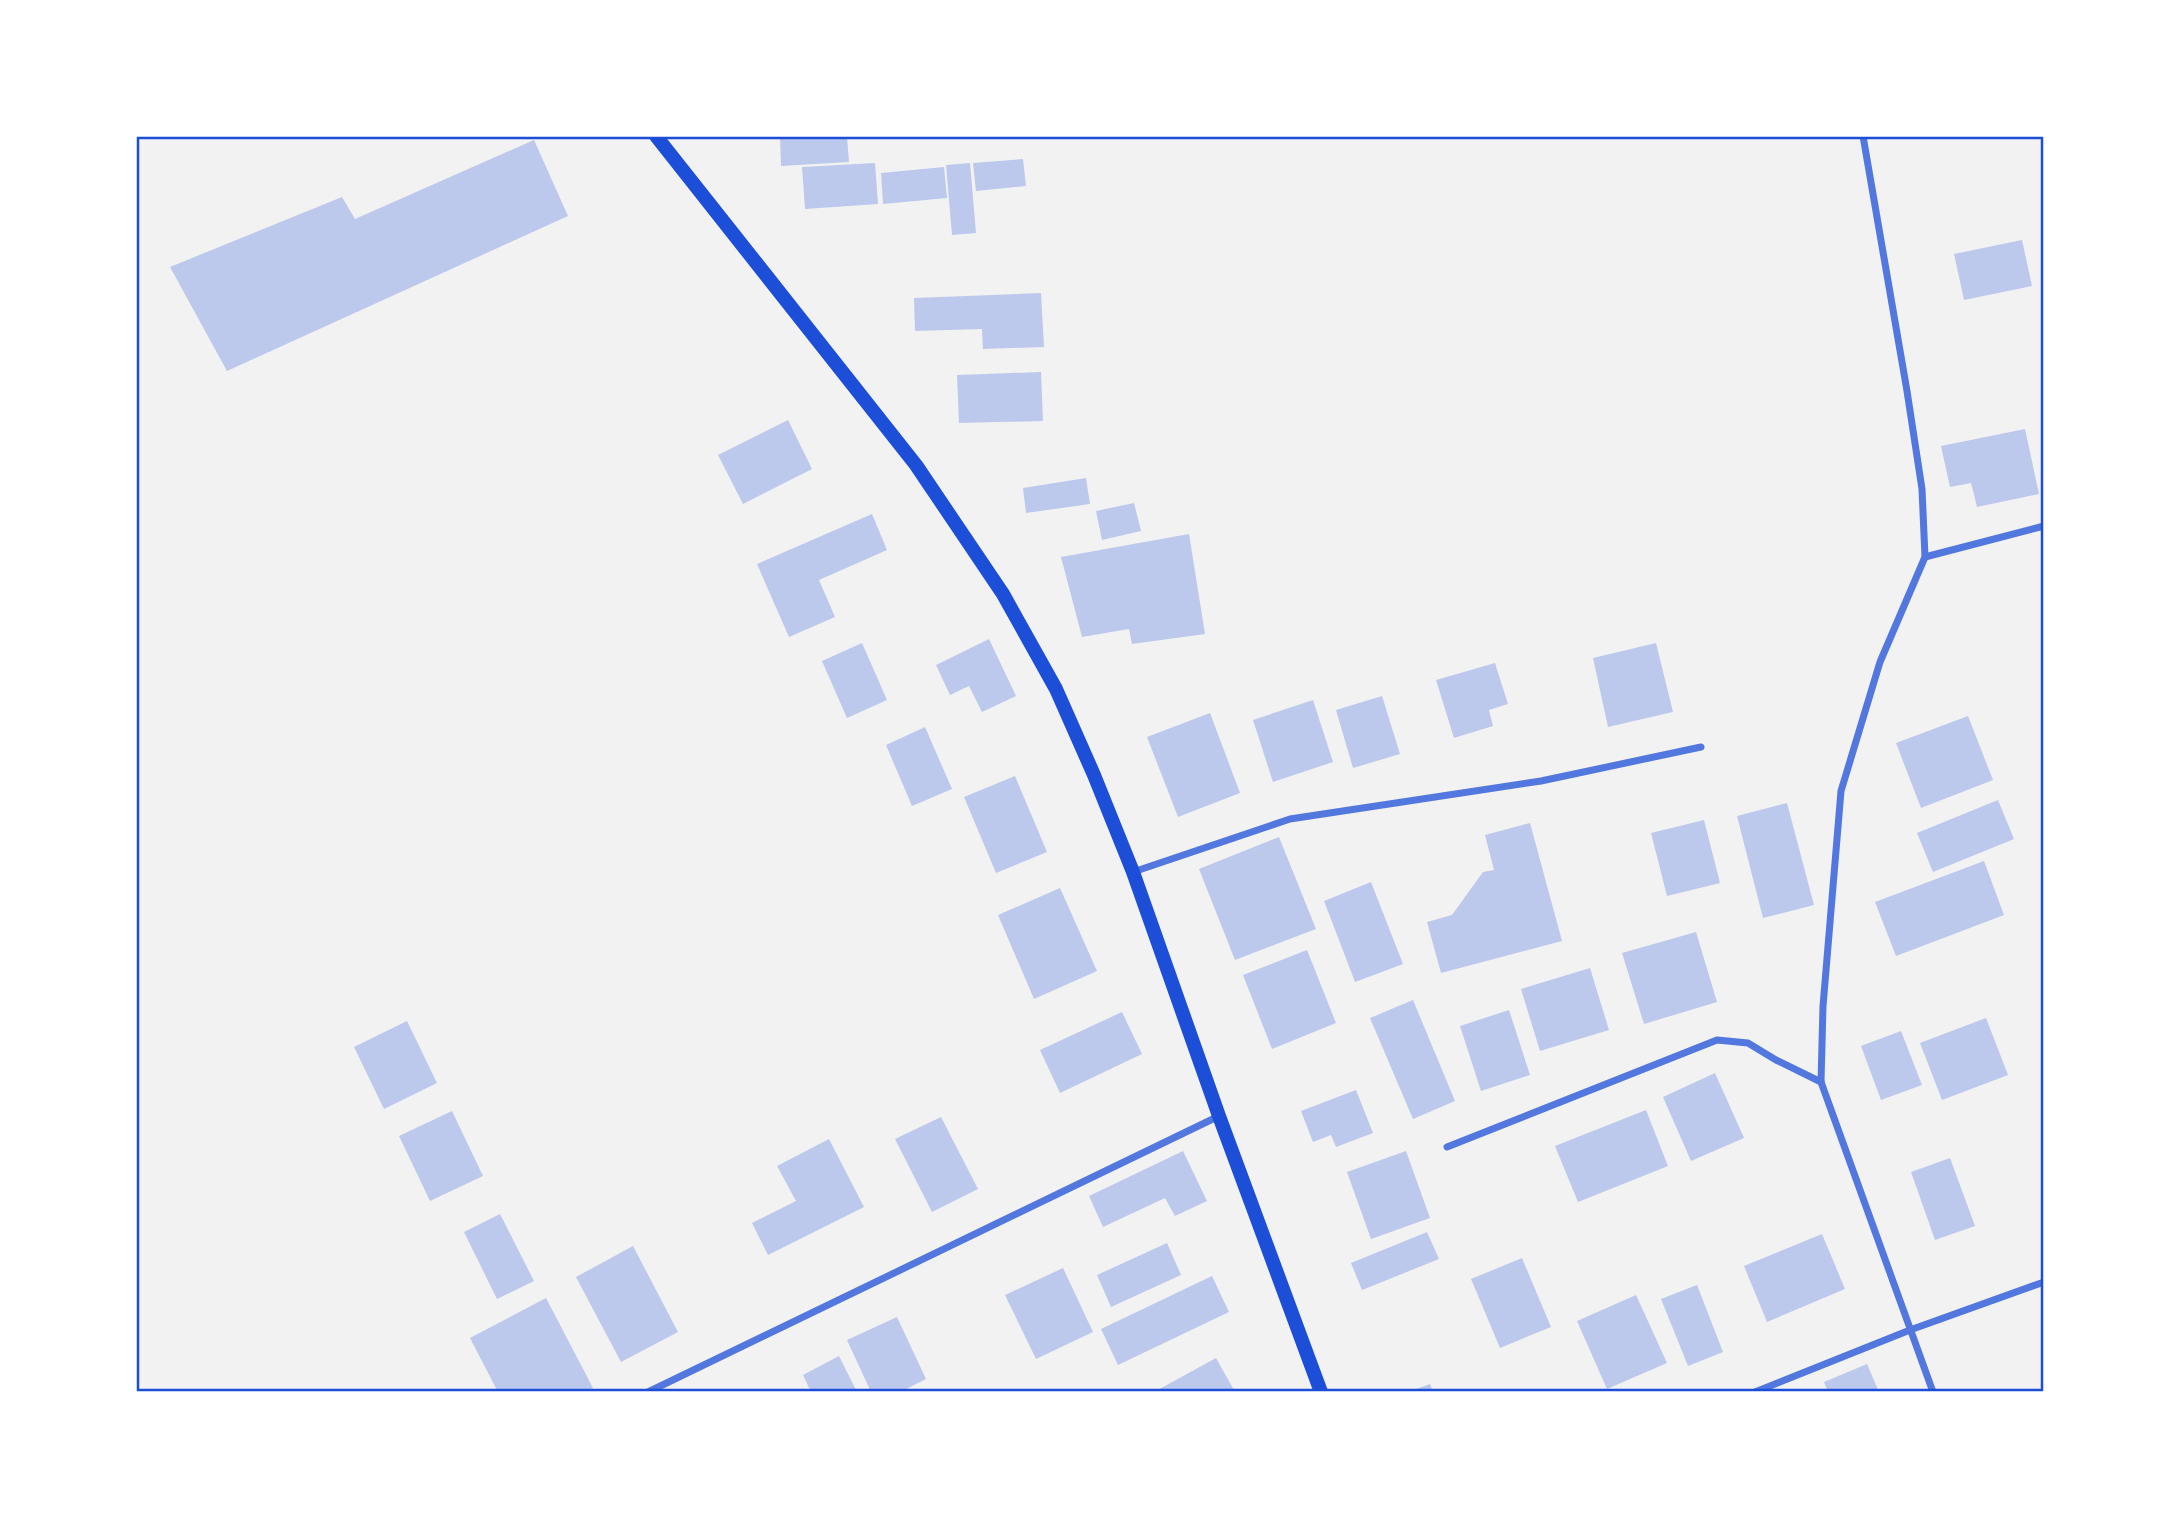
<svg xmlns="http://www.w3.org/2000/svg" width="2180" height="1528" font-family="'Nunito Sans',sans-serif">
<rect width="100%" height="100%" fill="#f2f2f2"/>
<g fill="#bdc9ec">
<polygon points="780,136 847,136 849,162 781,166"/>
<polygon points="534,140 568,216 227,371 170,267 342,197 355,219"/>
<polygon points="1023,159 1026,186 976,191 973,163"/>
<polygon points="875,163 878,204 805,209 802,167"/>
<polygon points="970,163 976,233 952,235 946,165"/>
<polygon points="944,167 947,198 883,204 881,173"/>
<polygon points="2022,240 2032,286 1964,300 1954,254"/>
<polygon points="1041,293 1044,347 983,349 982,329 915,331 914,298"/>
<polygon points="1041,372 1043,421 959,423 957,375"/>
<polygon points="788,420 812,469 743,504 718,455"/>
<polygon points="2025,429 2039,494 1977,507 1971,483 1950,487 1941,446"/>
<polygon points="1086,478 1090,504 1026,513 1023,488"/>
<polygon points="1134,503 1141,531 1102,540 1096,511"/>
<polygon points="872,514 887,550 819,580 835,617 789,637 757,564"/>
<polygon points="1189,534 1205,634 1132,644 1129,629 1082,637 1061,557"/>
<polygon points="989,639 1016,696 982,712 969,686 950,695 936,665"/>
<polygon points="862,643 887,700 847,718 822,661"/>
<polygon points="1656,643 1673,712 1608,727 1593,658"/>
<polygon points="1495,663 1508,704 1489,710 1493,726 1454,738 1436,680"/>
<polygon points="1382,696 1400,754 1353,768 1336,710"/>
<polygon points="1313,700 1333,762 1273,782 1253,720"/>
<polygon points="1210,713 1240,793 1178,817 1147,737"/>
<polygon points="1968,716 1993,780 1921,808 1896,743"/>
<polygon points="925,727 952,789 912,806 886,745"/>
<polygon points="1015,776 1047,852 996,873 964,797"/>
<polygon points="1998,800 2014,839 1933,872 1917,833"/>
<polygon points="1787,803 1814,905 1763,918 1737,816"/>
<polygon points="1704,820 1720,883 1667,896 1651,833"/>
<polygon points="1530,823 1562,941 1441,973 1427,922 1452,915 1483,872 1494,870 1485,835"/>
<polygon points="1279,837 1316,929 1235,960 1199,869"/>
<polygon points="1984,861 2004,915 1896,956 1875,902"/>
<polygon points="1371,882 1403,964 1355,982 1324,901"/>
<polygon points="1060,888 1097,971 1034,999 998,915"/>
<polygon points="1696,932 1717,1002 1644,1024 1622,953"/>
<polygon points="1307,950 1336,1023 1272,1049 1243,975"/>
<polygon points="1590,968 1609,1030 1540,1051 1521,989"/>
<polygon points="1413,1000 1455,1101 1413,1119 1370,1018"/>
<polygon points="1509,1010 1530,1075 1481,1091 1460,1026"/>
<polygon points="1122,1012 1142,1054 1060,1093 1040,1050"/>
<polygon points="1986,1018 2008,1075 1942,1100 1920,1043"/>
<polygon points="407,1021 437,1083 384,1109 354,1047"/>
<polygon points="1901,1031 1922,1085 1881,1100 1861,1046"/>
<polygon points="1715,1073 1744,1138 1691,1161 1663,1097"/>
<polygon points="1356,1090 1373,1133 1336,1147 1331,1135 1313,1142 1301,1111"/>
<polygon points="1646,1110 1668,1166 1578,1202 1555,1146"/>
<polygon points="452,1111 483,1176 430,1201 399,1136"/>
<polygon points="941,1117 978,1189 932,1212 895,1139"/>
<polygon points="829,1139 864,1207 768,1255 752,1223 796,1201 777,1166"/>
<polygon points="1183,1151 1207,1201 1175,1216 1165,1198 1103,1227 1089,1196"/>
<polygon points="1406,1151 1430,1218 1371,1239 1347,1172"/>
<polygon points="1950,1158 1975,1226 1935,1240 1911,1172"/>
<polygon points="500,1214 534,1281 497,1299 464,1232"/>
<polygon points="1427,1232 1439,1259 1362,1290 1351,1263"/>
<polygon points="1822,1234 1845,1289 1767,1322 1744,1266"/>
<polygon points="1167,1243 1181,1275 1111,1307 1097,1275"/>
<polygon points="633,1246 678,1332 621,1362 576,1277"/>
<polygon points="1522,1258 1551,1327 1500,1348 1471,1279"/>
<polygon points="1063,1268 1093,1332 1036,1359 1005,1295"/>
<polygon points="1212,1276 1229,1312 1118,1365 1101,1329"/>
<polygon points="1697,1285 1723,1352 1688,1366 1661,1299"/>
<polygon points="1636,1295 1667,1363 1607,1389 1577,1321"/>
<polygon points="546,1298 593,1388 585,1392 498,1392 470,1338"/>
<polygon points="897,1317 926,1379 900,1392 871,1392 847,1340"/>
<polygon points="839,1356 857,1392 811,1392 803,1375"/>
<polygon points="1216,1358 1235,1392 1154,1392"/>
<polygon points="1867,1364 1879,1392 1828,1392 1824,1382"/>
<polygon points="1430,1384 1433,1392 1411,1392 1411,1391"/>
</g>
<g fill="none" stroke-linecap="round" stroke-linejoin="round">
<g stroke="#5277de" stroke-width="7">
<polyline points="1863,136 1907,391 1922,489 1925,557 1880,662 1841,791 1823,1006 1821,1082 1933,1392"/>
<polyline points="1925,557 2044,526"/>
<polyline points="1133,872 1290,819 1541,781 1701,747"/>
<polyline points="1447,1147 1717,1040 1748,1043 1776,1060 1821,1082"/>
<polyline points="648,1392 1219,1116"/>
<polyline points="1755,1392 1910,1330 2044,1282"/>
</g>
<polyline stroke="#1d4ed8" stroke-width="14" points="656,136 916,465 1003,594 1056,689 1094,775 1133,872 1219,1116 1321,1392"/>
</g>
<rect width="2180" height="1528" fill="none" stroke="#ffffff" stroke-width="276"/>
<rect x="138" y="138" width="1904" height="1252" fill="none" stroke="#1d4ed8" stroke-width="2.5"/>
</svg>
